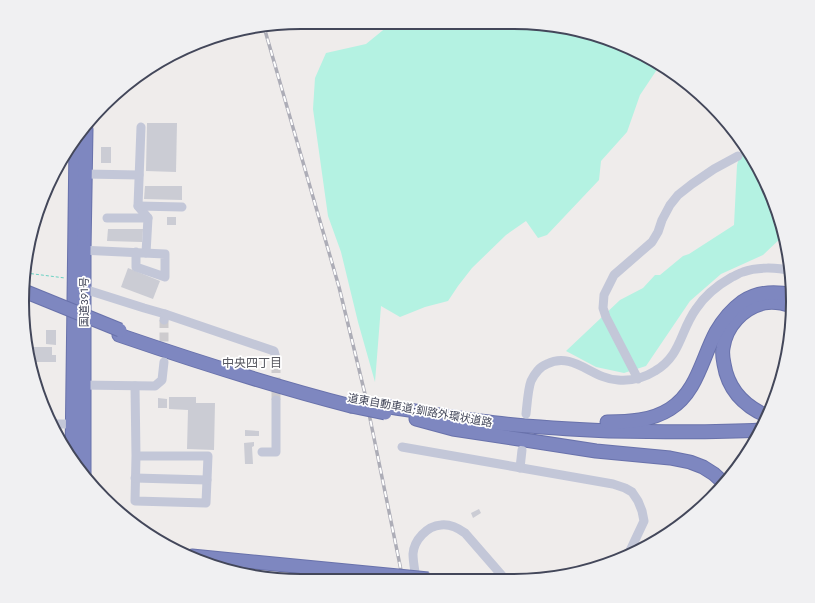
<svg xmlns="http://www.w3.org/2000/svg" width="815" height="603" font-family="Jost,'Noto Sans JP',sans-serif">
<rect width="100%" height="100%" fill="#efeceb"/>
<g fill="#b4f2e2">
<polygon points="393,22 532,23 586,31 660,65 640,95 627,132 601,161 599,180 547,235 538,238 526,221 506,235 472,268 458,286 448,301 425,307 400,317 381,306 375,382 358,322 341,252 328,216 313,109 315,78 326,53 366,44"/>
<polygon points="742,143 764,178 784,229 784,235 763,255 721,274 690,301 646,366 624,373 596,367 566,351 620,300 643,288 655,275 660,275 683,256 689,254 734,225 737,165 741,151"/>
</g>
<g fill="#cbccd4">
<polygon points="147,123 177,123 176,172 146,171"/>
<rect x="101" y="147" width="10" height="16"/>
<polygon points="145,186 182,186 182,200 144,199"/>
<rect x="167" y="217" width="9" height="8"/>
<polygon points="108,229 143,229 142,242 107,241"/>
<polygon points="128,268 160,281 153,299 121,287"/>
<polygon points="46,330 56,330 56,345 46,344"/>
<polygon points="28,347 52,347 52,355 56,355 56,362 31,362"/>
<polygon points="36,387 44,387 44,404 37,392"/>
<polygon points="169,397 196,397 196,403 215,403 214,450 187,449 188,410 169,409"/>
<polygon points="158,398 167,399 167,408 158,408"/>
<polygon points="245,430 259,431 259,436 245,436"/>
<polygon points="254,442 254,446 252,447 253,464 245,464 244,443"/>
<polygon points="479,509 481,513 473,518 471,513"/>
<polygon points="670,523 678,526 665,534"/>
</g>
<g fill="none" stroke-linecap="round" stroke-linejoin="round">
<g stroke="#cdcbce" stroke-width="9" stroke-dasharray="9 4.5" stroke-linecap="butt">
<polyline points="164,355 164,320"/>
<polyline points="276,400 276,358"/>
</g>
<defs>
<g id="highway">
<path d="M 119,335 C 195,361 273,386 351,406"/>
<path d="M 384,406 C 416,411 448,417 480,421 C 523,427 566,429 609,431 C 660,432 710,433 761,430"/>
<path d="M 767,416 C 744,406 728,389 724,364 C 723,359 722,353 723,348 C 726,326 743,308 764,303 C 773,301 783,303 792,306"/>
<polyline points="416,419 453,429 596,451 670,458 690,462 703,467 714,474 725,484"/>
<path d="M 607,422 C 629,422 651,421 670,409 C 697,392 702,358 716,332 C 723,320 731,310 742,302 C 757,292 775,291 792,295"/>
<polyline points="72,457 76,143"/>
<polyline points="84,476 84,250 86,129"/>
<polyline points="192,556 398,576"/>
</g>
</defs>
<use href="#highway" stroke="#6972ab" stroke-width="15"/>
<polyline stroke="#6ad2c3" stroke-width="1" stroke-dasharray="3 2" stroke-linecap="butt" points="26,273 65,278"/>
<g stroke="#c3c7d8" stroke-width="9">
<polyline points="141,127 138,206 148,218 146,253"/>
<polyline points="85,174 139,175"/>
<polyline points="138,206 182,207"/>
<polyline points="107,218 148,218"/>
<polyline points="80,250 165,254 165,277 136,267 136,252"/>
<polyline points="84,289 144,308 165,314 164,320"/>
<polyline points="165,314 274,351 276,358"/>
<polyline points="638,379 606,317 603,308 604,295 614,275 652,242 658,232 662,220 670,205 678,195 692,184 714,169 738,156"/>
<polyline points="79,385 155,386 162,380 164,362"/>
<polyline points="135,386 136,456 208,456 206,503 135,501 136,456"/>
<path d="M 526,414 C 527,405 528,389 531,381 C 535,373 539,367 547,364 C 573,351 592,379 618,380 C 631,381 644,378 655,371 C 681,356 680,331 696,309 C 705,295 718,285 732,277 C 735,276 739,273 743,272 C 756,267 777,267 790,271"/>
<polyline points="54,424 65,424"/>
<polyline points="402,447 613,484 625,488 632,492 638,501 642,511 644,521 628,555"/>
<polyline points="262,452 276,452 276,400"/>
<polyline points="520,468 522,450"/>
<polyline points="135,478 207,480"/>
<path d="M 416,579 C 415,571 413,562 413,554 C 414,540 427,526 441,525 C 449,524 458,528 465,533 L 505,579"/>
</g>
<use href="#highway" stroke="#7e87c0" stroke-width="13"/>
<defs>
<polyline id="rail" points="264,27 339,287 365,394 403,580"/>
</defs>
<use href="#rail" stroke="#adadb7" stroke-width="3.5"/>
<use href="#rail" stroke="#fff" stroke-width="2" stroke-dasharray="6" stroke-linecap="butt"/>
<defs>
<g id="highway-bridge">
<polyline points="24,291 120,330"/>
<polyline points="351,406 385,413"/>
<polyline points="398,576 428,579"/>
</g>
</defs>
<use href="#highway-bridge" stroke="#6972ab" stroke-width="15" stroke-linecap="butt"/>
<use href="#highway-bridge" stroke="#7e87c0" stroke-width="13"/>
</g>
<g text-anchor="middle" dominant-baseline="central" stroke-width="3.5" stroke-linejoin="round" paint-order="stroke">
<g font-size="11" fill="#43475a" stroke="#fff">
<text transform="translate(84 302) rotate(-90)">国道391号</text>
<text transform="translate(420 410) rotate(10)">道東自動車道;釧路外環状道路</text>
</g>
<g font-size="12" fill="#585961" stroke="#fff">
<text x="252" y="363">中央四丁目</text>
</g>
</g>
<path d="M0 0H815V603H0ZM301 29H514A272 272 0 0 1 786 301V302A272 272 0 0 1 514 574H301A272 272 0 0 1 29 302V301A272 272 0 0 1 301 29Z" fill="#f0f0f2" fill-rule="evenodd"/>
<path fill="none" stroke="#43475a" stroke-width="2" d="M301 29H514A272 272 0 0 1 786 301V302A272 272 0 0 1 514 574H301A272 272 0 0 1 29 302V301A272 272 0 0 1 301 29Z"/>
</svg>
